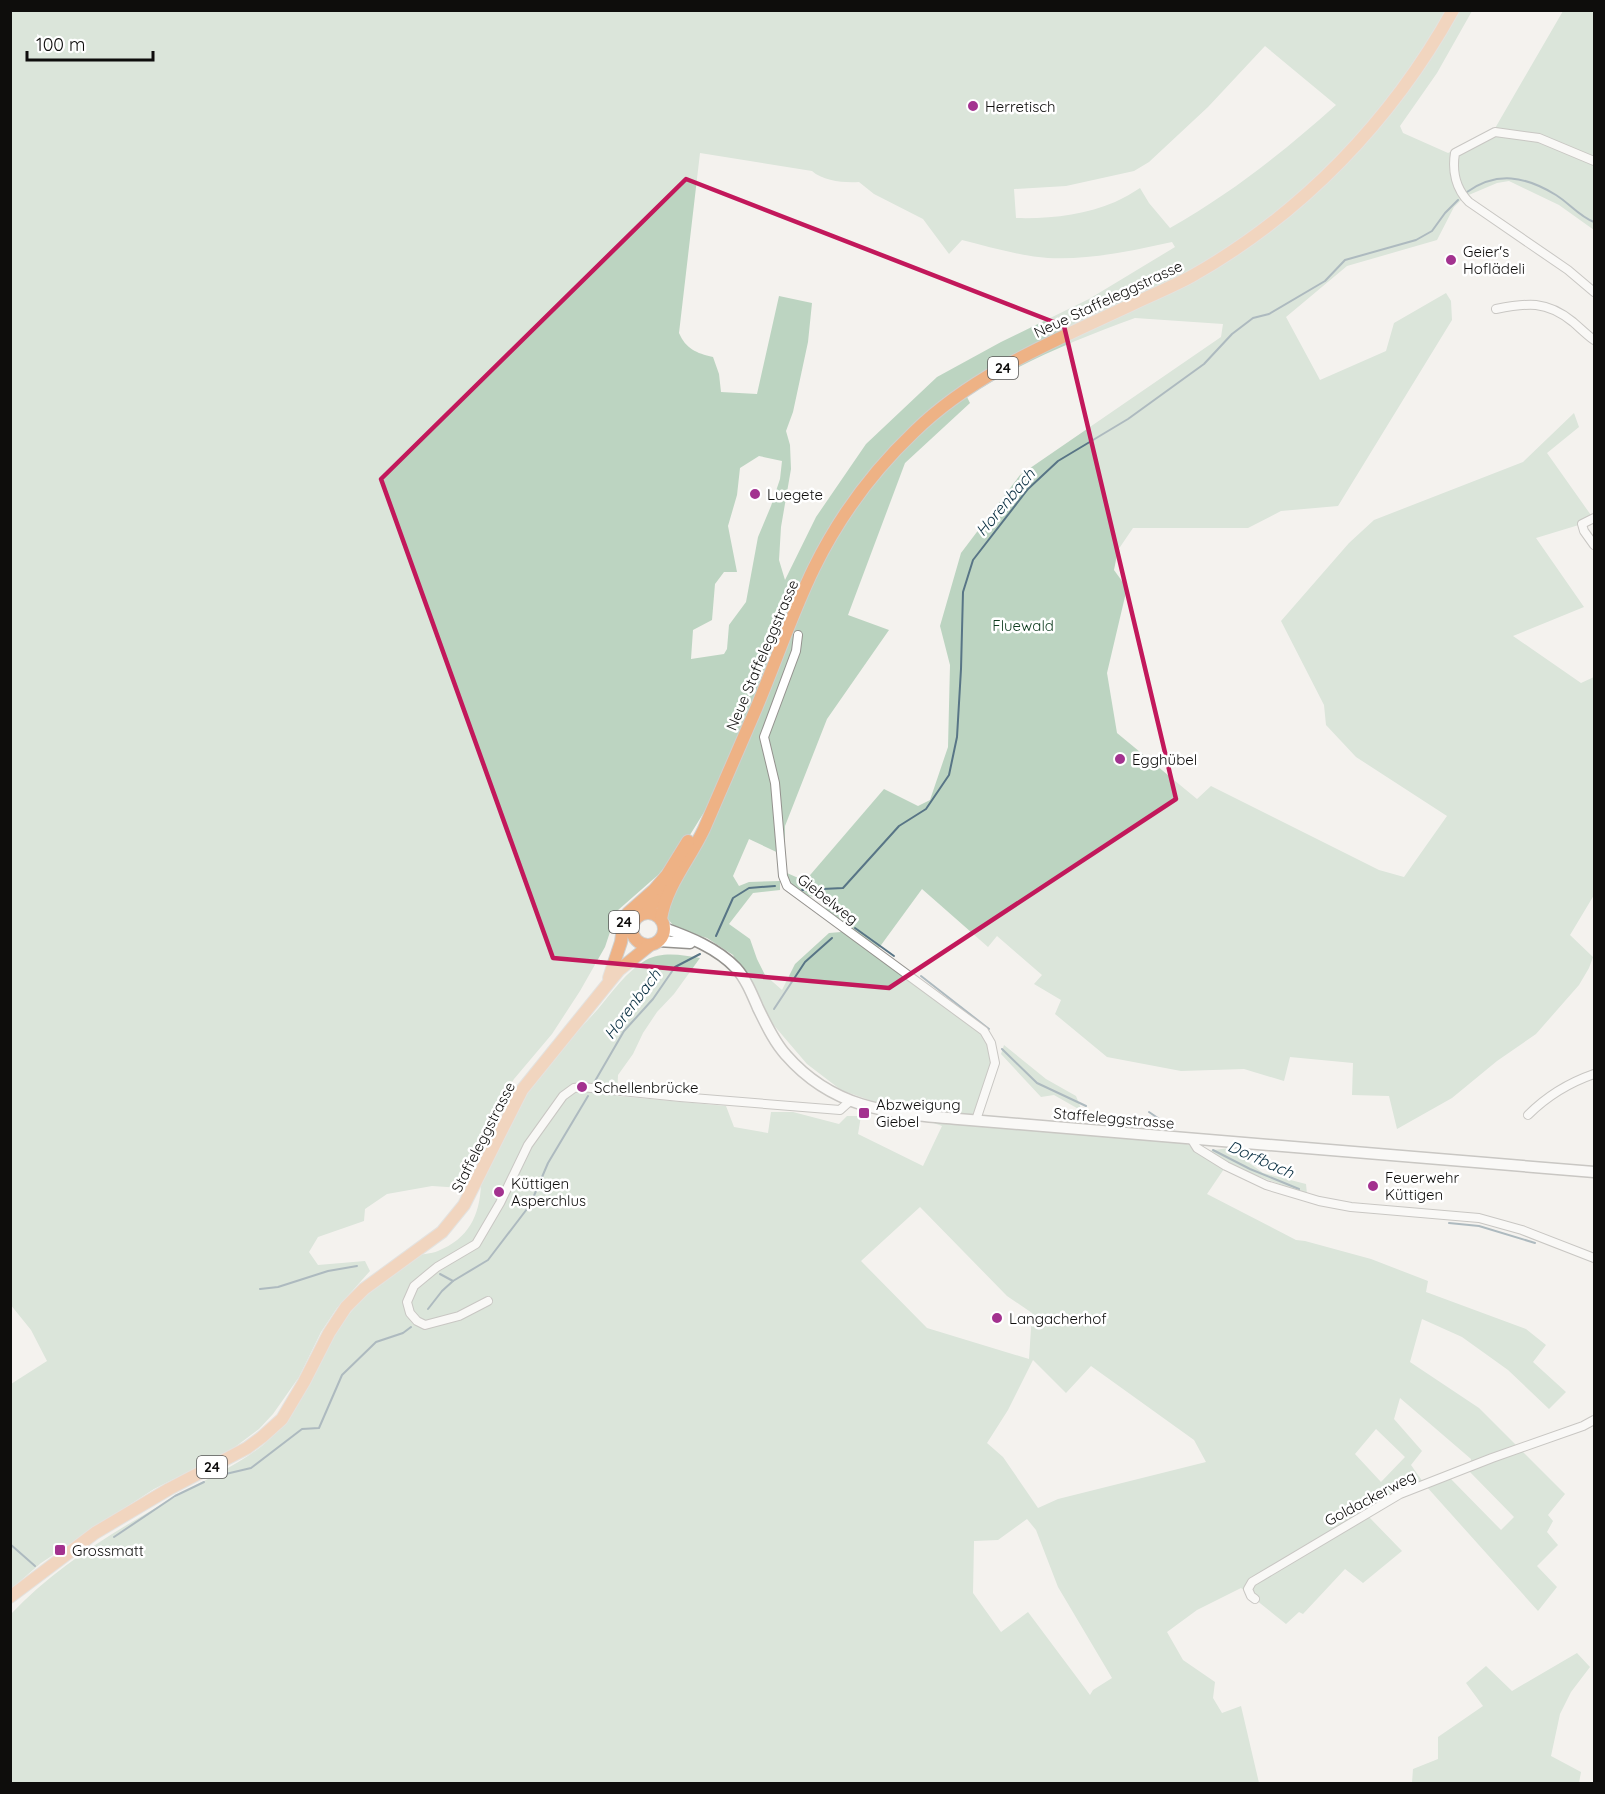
<svg xmlns="http://www.w3.org/2000/svg" width="1605" height="1794" font-family="Quicksand,sans-serif">
<rect width="100%" height="100%" fill="#f4f2ee"/>
<g fill="#bcd4c1" fill-rule="evenodd">
<path d="M 11,11 L 1472,11 L 1437,73 L 1400,126 L 1403,133 L 1448,153 L 1494,130 L 1563,11 L 1594,11 L 1594,230 L 1559,205 L 1509,181 L 1497,183 L 1464,197 L 1454,207 L 1437,240 L 1347,266 L 1286,317 L 1320,380 L 1386,351 L 1394,323 L 1446,293 L 1451,301 L 1452,320 L 1338,506 L 1281,511 L 1248,528 L 1133,528 L 1118,550 L 1114,570 L 1127,588 L 1107,673 L 1117,733 L 1197,799 L 1211,786 L 1379,870 L 1404,877 L 1447,816 L 1356,757 L 1326,725 L 1324,705 L 1281,621 L 1349,543 L 1374,520 L 1523,462 L 1574,413 L 1579,427 L 1547,453 L 1593,518 L 1582,524 L 1536,538 L 1584,607 L 1513,636 L 1581,683 L 1594,677 L 1594,895 L 1570,935 L 1593,957 L 1589,968 L 1579,985 L 1536,1034 L 1497,1061 L 1452,1098 L 1397,1129 L 1389,1096 L 1352,1095 L 1353,1063 L 1290,1057 L 1284,1081 L 1244,1069 L 1181,1071 L 1107,1057 L 1055,1014 L 1061,1000 L 1034,984 L 1042,975 L 997,936 L 988,947 L 922,889 L 876,952 L 984,1031 L 995,1063 L 976,1120 L 1181,1142 L 1197,1148 L 1226,1166 L 1207,1194 L 1296,1240 L 1305,1241 L 1371,1259 L 1428,1281 L 1426,1292 L 1526,1329 L 1546,1345 L 1533,1362 L 1566,1392 L 1549,1409 L 1508,1370 L 1462,1337 L 1422,1319 L 1410,1362 L 1479,1408 L 1565,1494 L 1548,1515 L 1553,1521 L 1547,1532 L 1558,1545 L 1537,1566 L 1557,1587 L 1538,1611 L 1426,1486 L 1448,1476 L 1501,1530 L 1514,1517 L 1469,1471 L 1471,1459 L 1400,1398 L 1394,1419 L 1422,1451 L 1411,1465 L 1423,1482 L 1383,1500 L 1369,1517 L 1402,1551 L 1363,1583 L 1345,1569 L 1303,1614 L 1299,1612 L 1286,1624 L 1241,1588 L 1197,1610 L 1167,1632 L 1183,1660 L 1215,1682 L 1213,1698 L 1222,1713 L 1241,1706 L 1259,1783 L 11,1783 L 10,1615 C 58,1564 121,1527 181,1494 C 208,1478 238,1465 263,1445 C 308,1406 321,1341 362,1299 C 371,1289 405,1262 416,1257 C 422,1253 431,1254 438,1251 C 468,1239 480,1216 481,1184 C 495,1157 506,1127 522,1101 C 542,1068 572,1038 598,1009 C 612,992 627,971 646,960 C 662,951 683,955 700,958 L 674,994 L 657,1012 L 643,1033 L 633,1054 L 618,1075 L 617,1096 L 726,1106 L 734,1127 L 768,1133 L 771,1112 L 793,1112 L 839,1124 L 847,1116 L 861,1116 L 858,1134 L 923,1166 L 942,1126 L 841,1090 L 807,1064 L 771,1022 L 733,955 L 707,938 L 676,929 L 664,914 L 742,755 L 811,588 L 706,809 L 685,843 L 658,875 L 617,911 L 605,947 L 580,991 L 552,1034 L 514,1079 L 495,1109 L 462,1188 L 432,1186 L 387,1194 L 365,1209 L 364,1221 L 318,1237 L 309,1252 L 318,1265 L 365,1261 L 370,1271 L 337,1308 L 321,1332 L 299,1377 L 273,1414 L 259,1429 L 231,1450 L 154,1489 L 97,1526 L 41,1563 L 11,1589 L 11,1384 L 47,1361 L 31,1330 L 10,1304 ZM 1265,46 L 1336,105 C 1282,153 1233,192 1170,228 L 1149,203 L 1140,188 C 1132,193 1124,198 1115,202 C 1085,215 1049,219 1016,218 L 1014,189 L 1066,186 L 1134,171 L 1149,162 L 1208,107 ZM 700,153 L 812,171 C 823,181 844,183 859,182 L 874,194 L 923,219 L 949,254 L 962,240 C 990,247 1020,256 1048,258 C 1091,260 1131,251 1172,242 L 1175,247 L 1089,299 L 1001,342 L 937,377 L 866,444 L 816,517 L 785,580 L 779,560 L 781,527 L 791,469 L 790,445 L 786,431 L 793,412 L 808,342 L 812,303 L 779,296 L 757,394 L 721,392 L 719,374 L 713,357 C 696,353 686,349 679,333 ZM 1135,318 L 1223,324 L 1221,337 L 1020,475 L 961,553 L 940,626 L 950,665 L 948,747 L 930,800 L 918,806 L 884,789 L 805,881 L 787,873 L 792,894 L 832,899 L 826,909 L 841,932 L 829,933 L 795,964 L 782,990 L 765,975 L 757,959 L 750,939 L 729,924 L 753,893 L 780,890 L 780,881 L 749,882 L 739,886 L 733,876 L 749,839 L 785,856 L 785,826 L 827,719 L 889,630 L 848,615 L 905,463 L 970,403 L 967,397 C 1019,363 1077,339 1135,318 ZM 759,456 L 782,461 L 780,479 L 771,506 L 758,537 L 746,602 L 729,625 L 727,649 L 724,654 L 691,659 L 693,630 L 712,620 L 715,584 L 724,572 L 737,572 L 728,526 L 737,495 L 740,468 ZM 920,1207 L 1007,1296 L 1032,1313 L 1029,1359 L 927,1328 L 861,1261 ZM 1033,1360 L 1066,1393 L 1091,1366 L 1194,1440 L 1206,1462 L 1058,1499 L 1038,1508 L 1003,1457 L 987,1443 L 1008,1410 ZM 1376,1429 L 1405,1457 L 1381,1482 L 1355,1454 ZM 1027,1519 L 1036,1530 L 1058,1587 L 1112,1678 L 1093,1690 L 1090,1695 L 1028,1612 L 1001,1632 L 973,1593 L 974,1541 L 998,1540 Z"/>
<polygon points="1004,1045 1046,1079 1076,1096 1082,1111 1054,1095 1041,1097 1001,1054"/>
<polygon points="1229,1148 1263,1173 1306,1184 1307,1194 1241,1170 1207,1151"/>
<polygon points="1577,1653 1590,1667 1571,1692 1560,1714 1551,1756 1581,1772 1579,1783 1412,1783 1413,1769 1438,1759 1438,1737 1483,1706 1466,1683 1486,1666 1512,1691"/>
</g>
<g fill="none" stroke-linecap="round" stroke-linejoin="round">
<g stroke="#587586" stroke-width="2">
<path d="M 1467,192 C 1497,171 1525,176 1556,195 C 1569,203 1580,217 1594,222"/>
<polyline points="802,890 843,888 899,826 926,809 949,775 957,737 961,669 963,592 973,560 1028,489 1058,461 1128,419 1204,364 1232,334 1253,318 1269,314 1325,281 1345,260 1416,240 1432,231 1445,213 1458,200"/>
<polyline points="855,928 894,956"/>
<polyline points="716,936 733,898 749,888 775,886"/>
<polyline points="921,976 989,1029"/>
<polyline points="774,1009 805,962 832,938"/>
<polyline points="1002,1049 1037,1083 1086,1106"/>
<polyline points="595,1081 624,1031 653,999 675,967 700,954"/>
<polyline points="1149,1112 1174,1129"/>
<polyline points="1213,1150 1250,1169 1299,1189"/>
<polyline points="1449,1223 1479,1226 1535,1243"/>
<polyline points="440,1274 453,1281"/>
<polyline points="260,1289 278,1287 328,1271 357,1266"/>
<polyline points="428,1309 442,1291 453,1281 488,1260 530,1205 548,1163 588,1096"/>
<polyline points="213,1477 251,1468 302,1429 319,1428 342,1375 376,1342 403,1333 411,1327"/>
<polyline points="114,1537 175,1496 204,1482"/>
<polyline points="10,1544 35,1566"/>
</g>
<defs>
<g id="minor">
<path d="M 1594,161 L 1539,138 L 1495,132 L 1455,153 C 1452,171 1456,189 1469,202 L 1568,270 L 1594,292"/>
<path d="M 1496,309 C 1527,303 1546,300 1573,322 C 1580,328 1587,335 1594,340"/>
<polyline points="1594,518 1582,524 1584,531 1594,545"/>
<polyline points="798,635 796,651 764,737 775,783 783,876 787,886 984,1031 991,1043 995,1063 976,1120"/>
<path d="M 1528,1115 C 1548,1095 1568,1083 1594,1074"/>
<polyline points="1192,1140 1197,1148 1226,1166 1266,1185 1319,1201 1351,1207 1479,1218 1522,1230 1594,1258"/>
<polyline points="488,1301 459,1316 425,1325 417,1321 410,1313 407,1302 414,1286 437,1267 476,1244 500,1203 528,1145 563,1096 574,1088 582,1087 680,1097 840,1110 850,1101"/>
<polyline points="1255,1599 1251,1596 1248,1589 1252,1582 1400,1494 1492,1458 1583,1426 1594,1420"/>
</g>
<g id="tertiary">
<path d="M 664,928 C 689,937 717,948 736,968 C 746,979 752,994 758,1008 C 766,1024 774,1042 786,1055 C 834,1110 891,1113 958,1119 L 1594,1172"/>
<polyline points="658,941 690,943"/>
</g>
<g id="primary">
<circle cx="648" cy="929" r="16"/>
<polyline points="644,913 655,902 665,885"/>
<path d="M 661,919 C 666,886 690,859 704,829 C 719,794 734,760 749,725 C 772,674 789,619 814,568 C 839,517 873,471 914,432 C 975,372 1059,339 1135,303 C 1154,294 1174,286 1192,276 C 1302,214 1392,120 1453,10"/>
<polyline points="609,978 621,942 624,919 628,913 654,890 667,875 688,841"/>
<polyline points="10,1597 95,1533 169,1489 247,1448 262,1437 282,1419 304,1382 329,1333 346,1307 364,1289 442,1232 464,1205 522,1090 619,970 650,945"/>
</g>
</defs>
<use href="#minor" stroke="#94928e" stroke-width="10"/>
<use href="#tertiary" stroke="#94928e" stroke-width="13"/>
<use href="#primary" stroke="#cfcfce" stroke-width="14"/>
<use href="#minor" stroke="#fff" stroke-width="8"/>
<use href="#tertiary" stroke="#fff" stroke-width="10"/>
<use href="#primary" stroke="#eeb285" stroke-width="12"/>
</g>
<path d="M0 0H1605V1794H0ZM 686,179 L 1064,326 L 1176,799 L 889,988 L 553,958 L 381,479 Z" fill="#f4f2ee" fill-opacity=".55" fill-rule="evenodd"/>
<path fill="none" stroke="#c2185b" stroke-width="4.5" stroke-linejoin="round" d="M 686,179 L 1064,326 L 1176,799 L 889,988 L 553,958 L 381,479 Z"/>
<g fill="#a3328f" stroke="#fff" stroke-width="2">
<circle cx="973" cy="106" r="6"/>
<circle cx="1451" cy="260" r="6"/>
<circle cx="755" cy="494" r="6"/>
<circle cx="1120" cy="759" r="6"/>
<circle cx="582" cy="1087" r="6"/>
<rect x="858" y="1107" width="12" height="12" rx="3"/>
<circle cx="1373" cy="1186" r="6"/>
<circle cx="499" cy="1192" r="6"/>
<circle cx="997" cy="1318" r="6"/>
<rect x="54" y="1544" width="12" height="12" rx="3"/>
</g>
<g text-anchor="middle" dominant-baseline="central" stroke-width="5" stroke-linejoin="round" paint-order="stroke">
<g fill="#fff" stroke="#565655" stroke-width="1.5">
<rect x="988" y="357" width="30" height="22" rx="4.5"/>
<rect x="609" y="911" width="30" height="22" rx="4.5"/>
<rect x="197" y="1456" width="30" height="22" rx="4.5"/>
</g>
<g font-size="14" font-weight="bold" fill="#0e0d0c">
<text x="1003" y="368">24</text>
<text x="624" y="922">24</text>
<text x="212" y="1467">24</text>
</g>
<g font-size="15" fill="#0e0d0c" stroke="#fff" text-anchor="start">
<text x="985" y="106">Herretisch</text>
<text x="1463" y="251">Geier's<tspan x="1463" dy="17">Hoflädeli</tspan></text>
<text x="767" y="494">Luegete</text>
<text x="1132" y="759">Egghübel</text>
<text x="594" y="1087">Schellenbrücke</text>
<text x="876" y="1104">Abzweigung<tspan x="876" dy="17">Giebel</tspan></text>
<text x="1385" y="1177">Feuerwehr<tspan x="1385" dy="17">Küttigen</tspan></text>
<text x="511" y="1183">Küttigen<tspan x="511" dy="17">Asperchlus</tspan></text>
<text x="1009" y="1318">Langacherhof</text>
<text x="72" y="1550">Grossmatt</text>
</g>
<g font-size="15" fill="#0e0d0c" stroke="#fff">
<text transform="translate(1108 299) rotate(-25)">Neue Staffeleggstrasse</text>
<text transform="translate(762 655) rotate(-67)">Neue Staffeleggstrasse</text>
<text transform="translate(828 899) rotate(38)">Giebelweg</text>
<text transform="translate(1114 1118) rotate(5)">Staffeleggstrasse</text>
<text transform="translate(483 1137) rotate(-63)">Staffeleggstrasse</text>
<text transform="translate(1370 1498) rotate(-28)">Goldackerweg</text>
</g>
<g font-size="15" fill="#0e3b1e" stroke="#fff">
<text x="1023" y="625">Fluewald</text>
</g>
<g font-size="16" font-style="italic" fill="#082e41" stroke="#fff">
<text transform="translate(1005 502) rotate(-50)">Horenbach</text>
<text transform="translate(632 1004) rotate(-53)">Horenbach</text>
<text transform="translate(1261 1159) rotate(24)">Dorfbach</text>
</g>
</g>
<rect width="1605" height="1794" fill="none" stroke="#0e0d0c" stroke-width="24"/>
<path d="M27 51v9h126v-9" fill="none" stroke="#0e0d0c" stroke-width="3"/>
<text x="36" y="51" font-size="18" fill="#0e0d0c" stroke="#ffffff" stroke-width="4.5" paint-order="stroke">100 m</text>
</svg>
